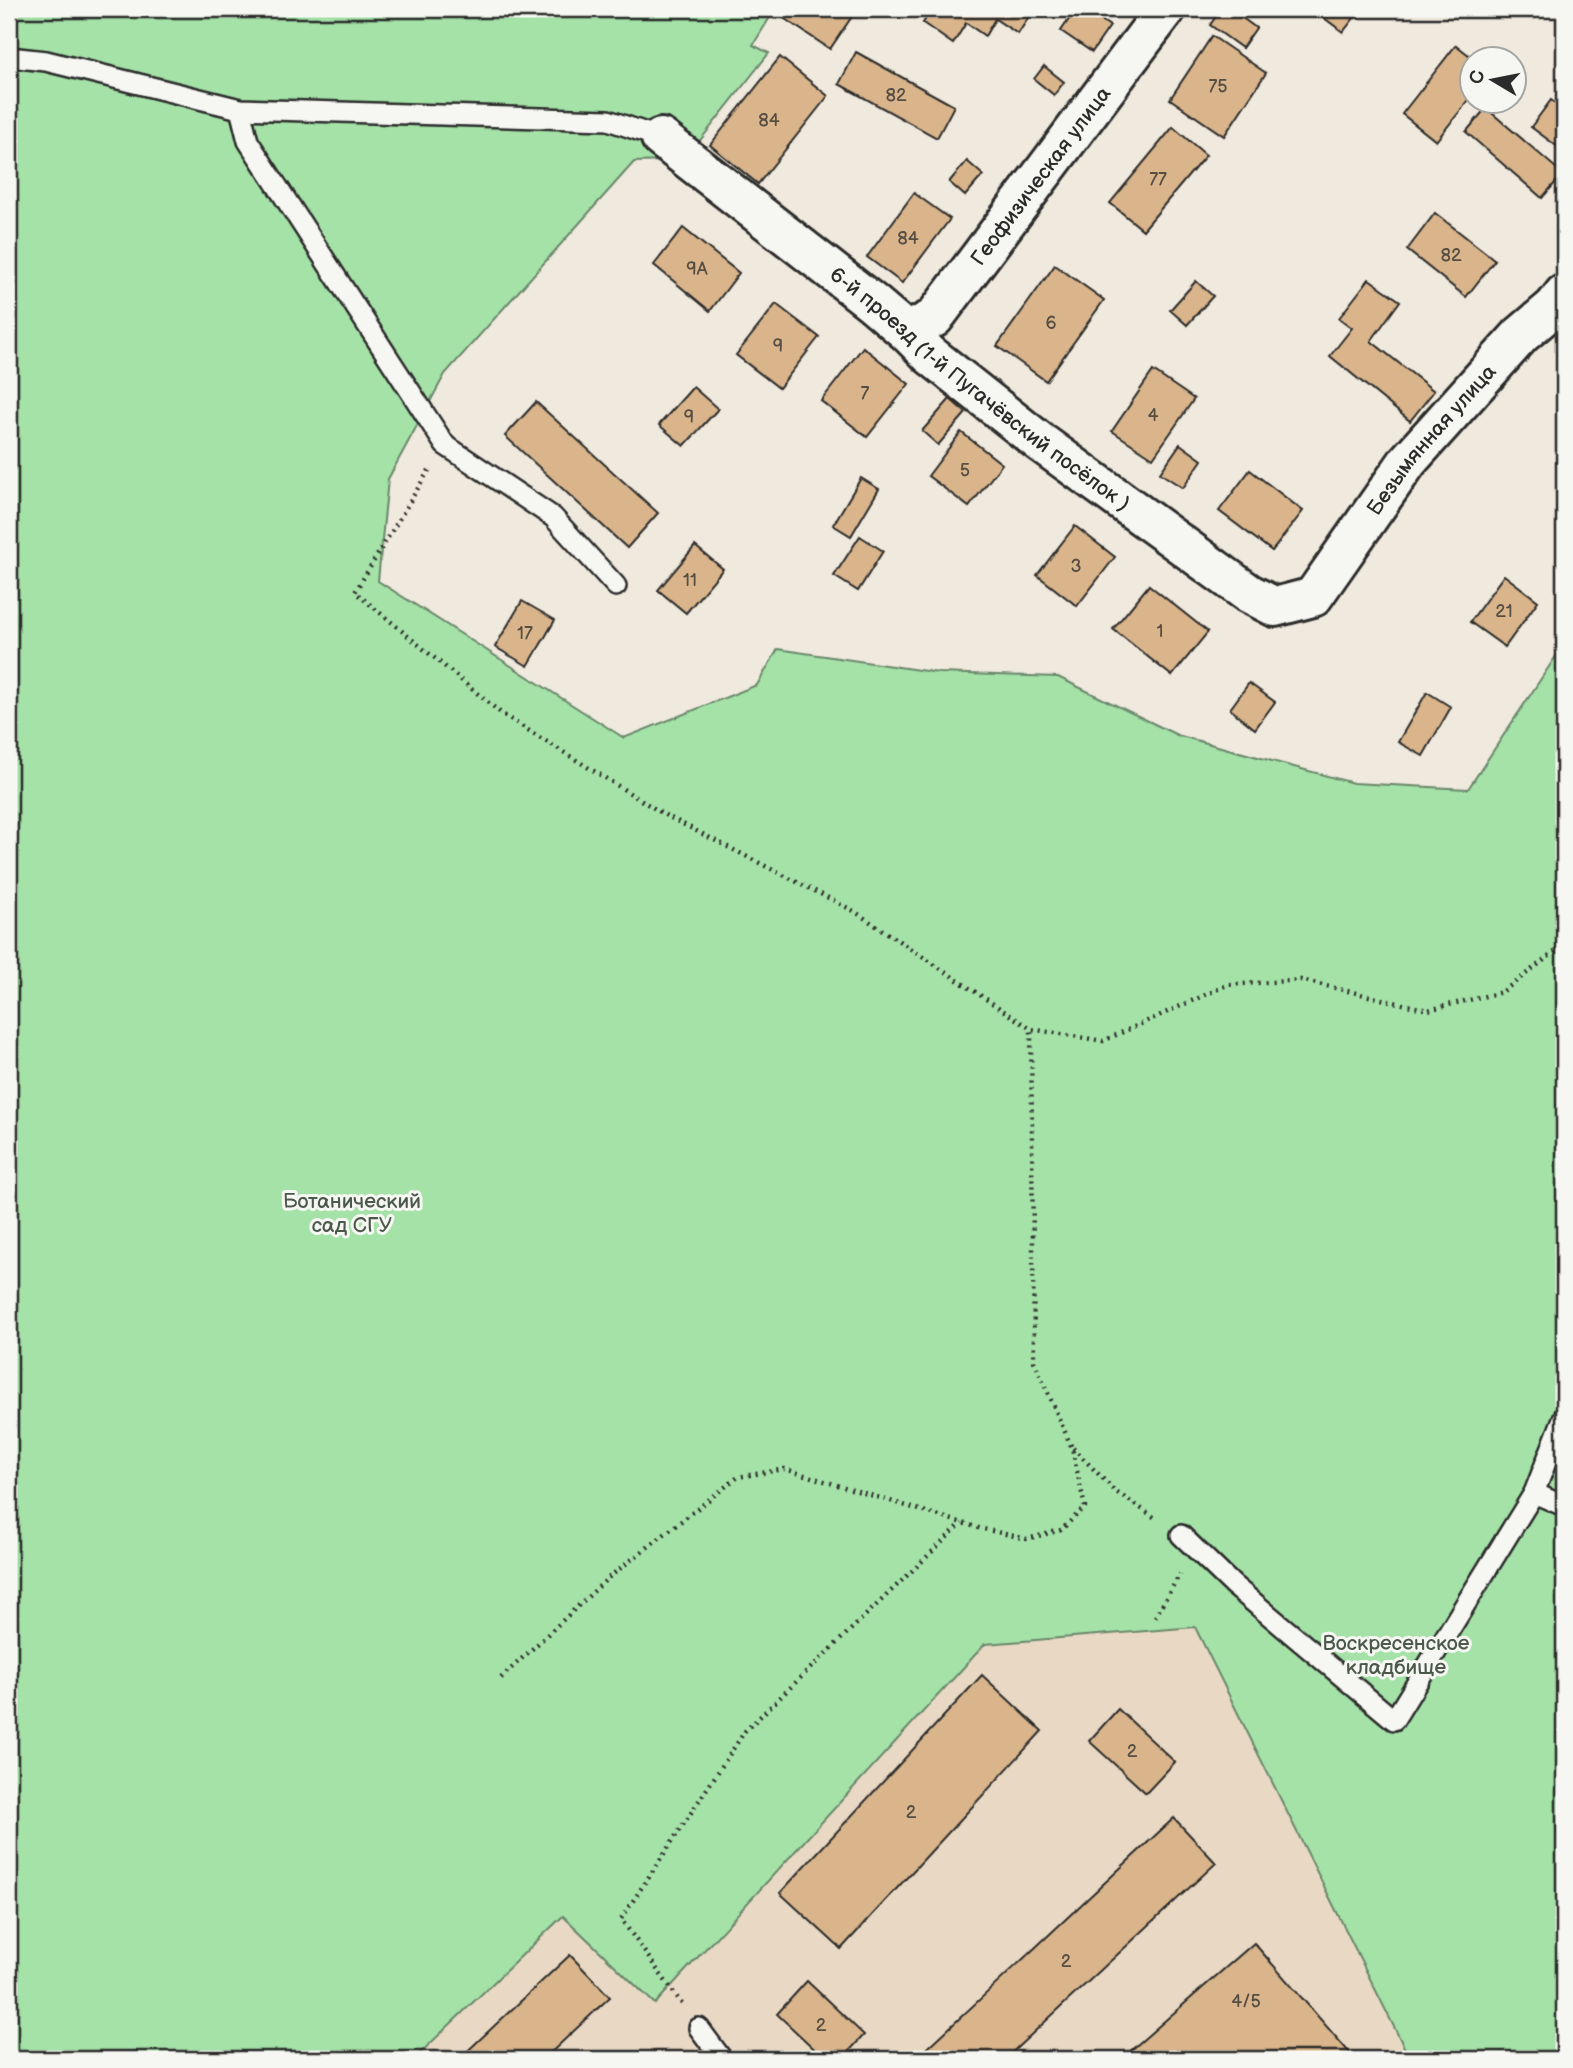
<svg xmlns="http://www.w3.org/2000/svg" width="1573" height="2068" font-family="'Balsamiq Sans',sans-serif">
<rect width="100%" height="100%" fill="#f0e9dd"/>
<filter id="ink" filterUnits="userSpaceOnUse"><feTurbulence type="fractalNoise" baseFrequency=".0143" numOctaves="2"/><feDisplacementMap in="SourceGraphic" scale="14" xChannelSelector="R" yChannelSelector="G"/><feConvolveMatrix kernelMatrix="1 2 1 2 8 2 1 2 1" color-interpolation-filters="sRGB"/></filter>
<g filter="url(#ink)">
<polygon fill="#e9d9c4" points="1196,1627 1410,2059 414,2059 563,1916 655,2003 985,1643"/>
<polygon fill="#a5e2a8" stroke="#68866a" stroke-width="2" points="9,9 775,9 753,45 769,53 694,148 670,161 634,162 445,374 388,479 378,581 624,738 757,685 778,649 939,673 1058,677 1177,735 1353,783 1468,789 1564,644 1564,2059 1410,2059 1195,1627 985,1644 655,2004 563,1916 414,2059 9,2059"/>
<g fill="#dab58b" stroke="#2b2b2b" stroke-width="2">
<polygon points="783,9 857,9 830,49 779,15"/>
<polygon points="932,9 1034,9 1018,34 995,19 985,36 966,23 953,44 923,23"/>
<polygon points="1076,9 1084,9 1110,26 1092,52 1061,31"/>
<polygon points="1221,9 1230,9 1256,28 1242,48 1210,25"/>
<polygon points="1312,9 1361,9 1343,32"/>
<polygon points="1212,36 1266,73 1224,136 1170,99"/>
<polygon points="1456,45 1475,60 1472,60 1472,96 1436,141 1402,114"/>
<polygon points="856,52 954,106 937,138 839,84"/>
<polygon points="780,57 828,96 758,184 710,145"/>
<polygon points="1044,66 1064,82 1054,95 1034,79"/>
<polygon points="1551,100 1564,110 1564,138 1558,147 1531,127"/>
<polygon points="1486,108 1563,174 1542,198 1466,132"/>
<polygon points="1173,127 1206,155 1143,230 1110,203"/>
<polygon points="967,161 983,175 965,196 949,182"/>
<polygon points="914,193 950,219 902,283 867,257"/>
<polygon points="1435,213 1495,260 1466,297 1407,250"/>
<polygon points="683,228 739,273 710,311 654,265"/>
<polygon points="1055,265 1104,300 1046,381 997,346"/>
<polygon points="1369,279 1400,301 1371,341 1434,391 1410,421 1330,356 1352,328 1339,318"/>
<polygon points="1196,281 1213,296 1187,325 1170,310"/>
<polygon points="776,304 819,337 779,388 736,355"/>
<polygon points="863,347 909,384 867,437 821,401"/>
<polygon points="1153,371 1194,399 1153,458 1112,431"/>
<polygon points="693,387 718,409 684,446 659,425"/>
<polygon points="950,399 966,413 938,445 922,431"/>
<polygon points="536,402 658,513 627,548 505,436"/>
<polygon points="961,432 1002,464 969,507 928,476"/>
<polygon points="1180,444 1202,460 1183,488 1160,473"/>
<polygon points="1250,470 1303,511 1272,551 1219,511"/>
<polygon points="861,478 879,489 851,536 833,525"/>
<polygon points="1075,526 1115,557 1077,606 1037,575"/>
<polygon points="860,536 883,551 858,591 834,576"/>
<polygon points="695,546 723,569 686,613 658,590"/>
<polygon points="1504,575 1538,601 1505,647 1470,622"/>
<polygon points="1149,585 1208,632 1172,676 1113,629"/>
<polygon points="522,601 555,620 528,666 495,647"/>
<polygon points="1249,683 1275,702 1255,729 1230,709"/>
<polygon points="1427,692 1451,707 1423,756 1398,742"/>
<polygon points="982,1675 1042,1731 841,1949 780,1893"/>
<polygon points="1118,1709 1175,1762 1146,1793 1089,1741"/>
<polygon points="1174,1818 1216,1863 1005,2059 916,2059"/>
<polygon points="1254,1943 1355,2059 1121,2059"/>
<polygon points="570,1955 610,1997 544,2059 459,2059"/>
<polygon points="807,1981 864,2035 842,2059 825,2059 777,2014"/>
</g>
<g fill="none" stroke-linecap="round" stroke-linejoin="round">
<defs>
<g id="lane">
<polyline points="9,57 46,61 240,109 608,120 661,138"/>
<polyline points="240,109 248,141 445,445 553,517 616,586"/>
<polyline points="1534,1493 1564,1416"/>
<polyline points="1181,1535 1233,1585 1394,1720 1534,1493 1564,1506"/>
<polyline points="699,2028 722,2059"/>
</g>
<g id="street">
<path id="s1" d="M 661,138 L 873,303 L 907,332 L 930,355 L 1040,442 L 1248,593 L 1275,607 L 1313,597 L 1408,461 L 1521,335 L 1554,307 L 1564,294"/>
<path id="s2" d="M 907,332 L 934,318 L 1166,9"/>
</g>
</defs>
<use href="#lane" stroke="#2b2b2b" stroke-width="24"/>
<use href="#street" stroke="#2b2b2b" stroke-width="44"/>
<g stroke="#2b2b2b" stroke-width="4.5" stroke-dasharray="2 5" stroke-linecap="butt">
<polyline points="429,470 355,592 502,714 665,815 854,911 1031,1029 1103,1041 1227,985 1301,980 1428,1010 1502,992 1564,945"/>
<polyline points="1073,1448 1116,1492 1157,1519"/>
<polyline points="1155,1617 1180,1574"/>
<polyline points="501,1678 608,1578 738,1477 785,1469 979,1528 1027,1539 1061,1530 1085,1507 1072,1448 1034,1361 1031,1029"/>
<polyline points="682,2004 621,1919 745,1731 962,1523"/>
</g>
<use href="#lane" stroke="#f6f6f2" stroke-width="19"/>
<use href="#street" stroke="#f6f6f2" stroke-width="38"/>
</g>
</g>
<g text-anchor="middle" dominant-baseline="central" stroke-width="6" stroke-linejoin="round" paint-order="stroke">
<g font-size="18" fill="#574e43">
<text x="1218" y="86">75</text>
<text x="896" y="95">82</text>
<text x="769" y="120">84</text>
<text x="1158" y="179">77</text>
<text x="908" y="238">84</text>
<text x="1451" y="255">82</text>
<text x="697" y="269">9А</text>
<text x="1051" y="323">6</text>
<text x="778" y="346">9</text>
<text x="865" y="393">7</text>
<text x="1153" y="415">4</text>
<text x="689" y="417">9</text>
<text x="965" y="470">5</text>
<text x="1076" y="566">3</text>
<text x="690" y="580">11</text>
<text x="1504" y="611">21</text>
<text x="1160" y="631">1</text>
<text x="525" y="633">17</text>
<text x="1132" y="1751">2</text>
<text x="911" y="1812">2</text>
<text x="1066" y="1961">2</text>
<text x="1246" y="2001">4/5</text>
<text x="821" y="2025">2</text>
</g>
<g font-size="21" fill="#2b2b2b" stroke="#f6f6f2">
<text stroke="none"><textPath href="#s2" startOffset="208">Геофизическая улица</textPath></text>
<text stroke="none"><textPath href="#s1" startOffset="406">6-й проезд (1-й Пугачёвский посёлок )</textPath></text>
<text stroke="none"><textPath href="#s1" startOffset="1010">Безымянная улица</textPath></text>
</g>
<g font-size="21" fill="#4a594a" stroke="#f6f6f2">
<text x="352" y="1201">Ботанический<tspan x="352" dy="24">сад СГУ</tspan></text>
<text x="1396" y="1643">Воскресенское<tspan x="1396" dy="24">кладбище</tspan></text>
</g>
</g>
<rect width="1573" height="2068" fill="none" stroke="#f6f6f2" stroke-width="35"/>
<rect x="18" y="18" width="1538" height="2033" fill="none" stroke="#2b2b2b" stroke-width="2.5" filter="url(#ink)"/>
<g transform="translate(1493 80) rotate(280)"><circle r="33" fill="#f6f6f2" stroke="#a5a5a2" stroke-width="2"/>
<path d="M0-5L12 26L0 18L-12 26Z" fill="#2b2b2b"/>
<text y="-10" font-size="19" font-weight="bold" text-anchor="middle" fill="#2b2b2b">С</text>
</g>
</svg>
